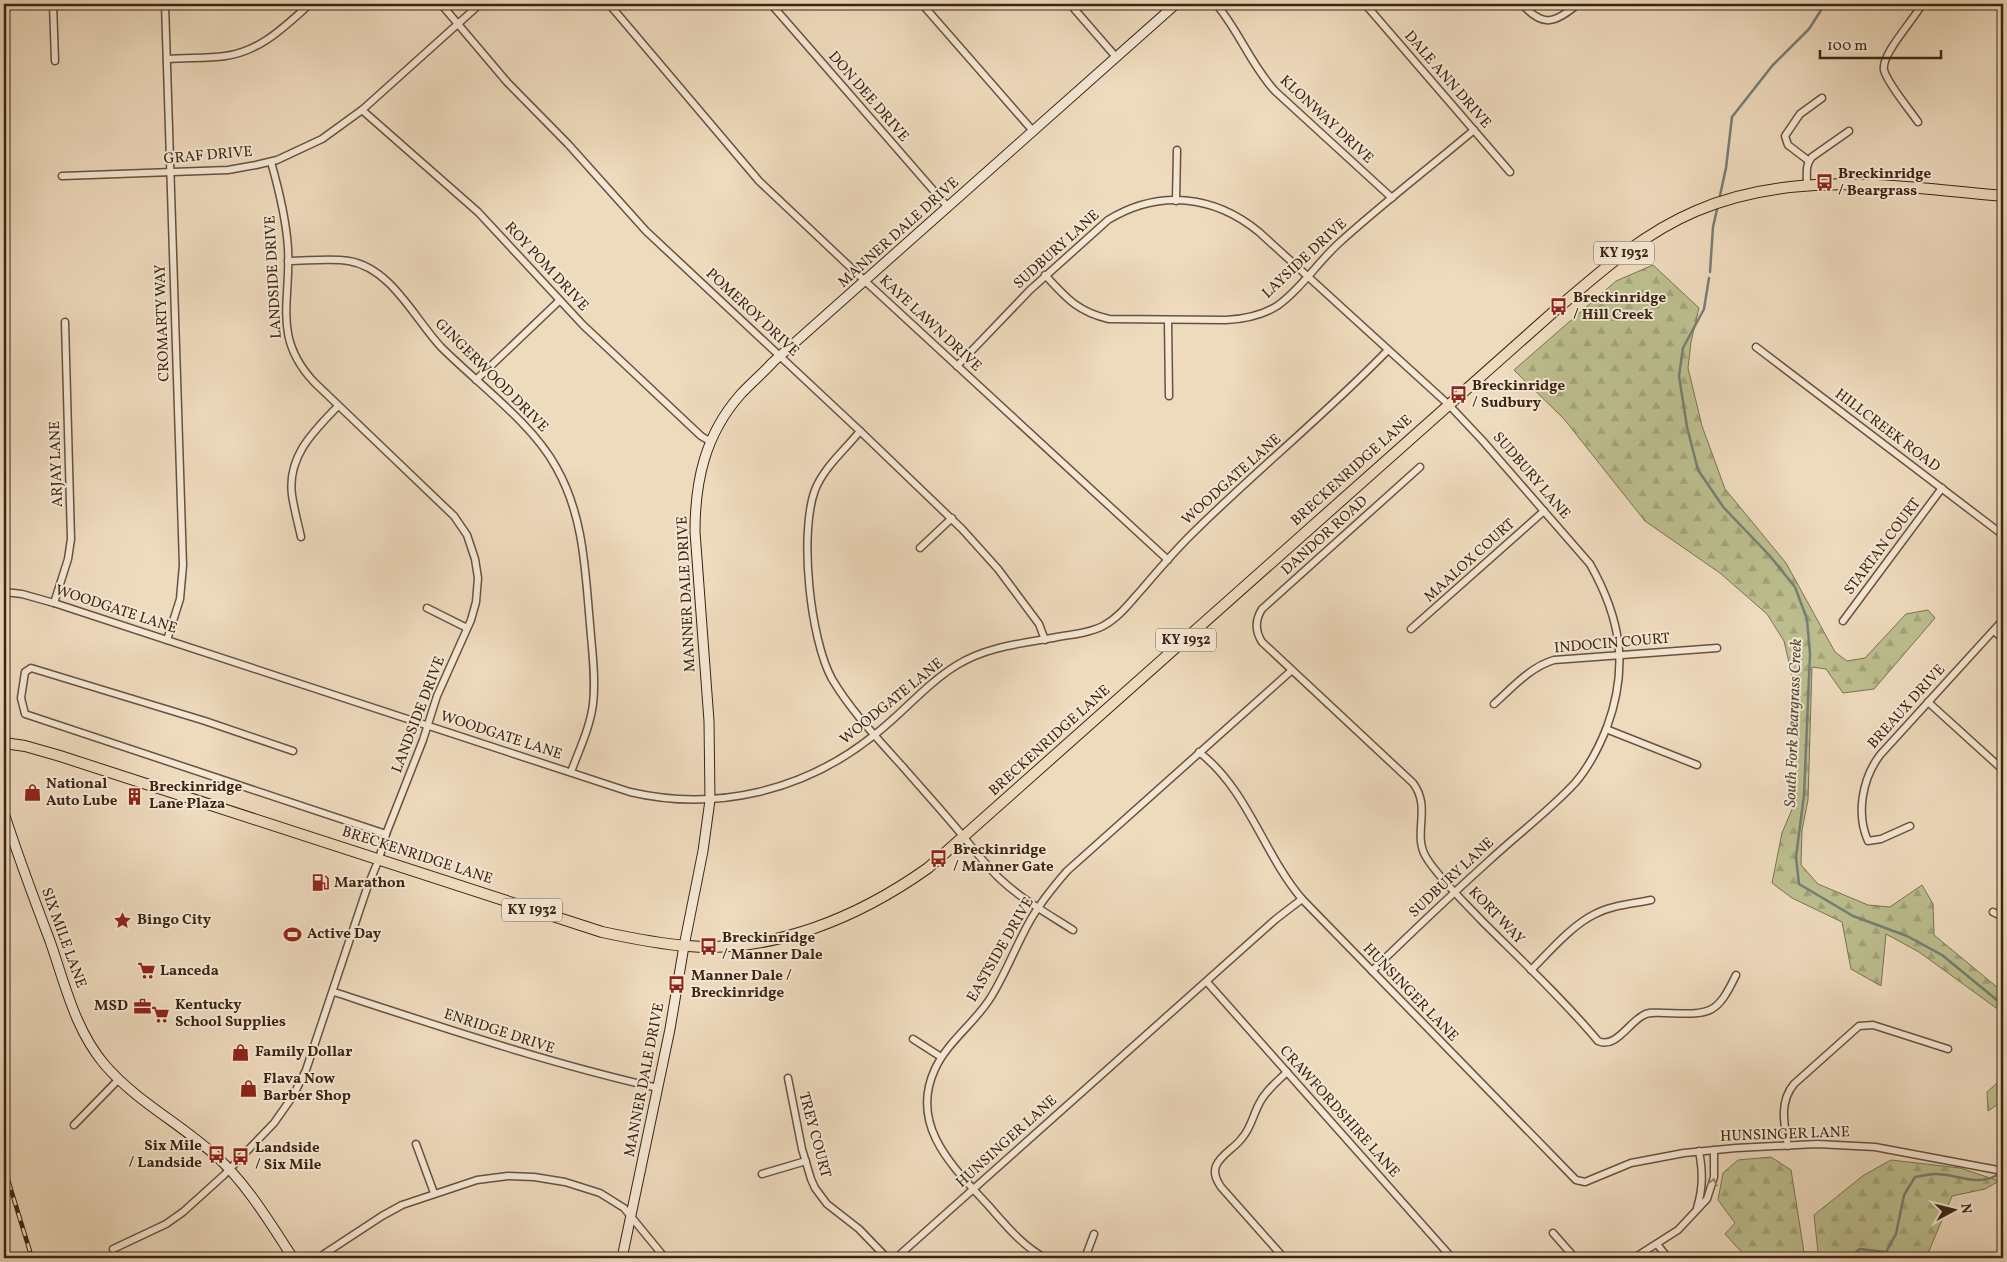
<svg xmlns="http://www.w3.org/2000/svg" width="2007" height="1262" font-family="Vollkorn,serif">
<defs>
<pattern id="forest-firs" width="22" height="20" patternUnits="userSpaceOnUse" patternTransform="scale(1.25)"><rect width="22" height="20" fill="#bcbe8e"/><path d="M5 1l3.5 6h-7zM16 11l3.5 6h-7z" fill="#a2a37a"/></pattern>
</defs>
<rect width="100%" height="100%" fill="#eedabd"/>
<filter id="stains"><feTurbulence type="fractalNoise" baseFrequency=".004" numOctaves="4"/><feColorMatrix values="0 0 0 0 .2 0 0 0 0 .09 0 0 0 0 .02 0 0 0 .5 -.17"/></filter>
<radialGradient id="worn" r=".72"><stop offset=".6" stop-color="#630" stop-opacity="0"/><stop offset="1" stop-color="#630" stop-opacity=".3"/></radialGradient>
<g fill="url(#forest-firs)" stroke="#7c7250">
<polygon points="1653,265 1699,308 1691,342 1688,368 1702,426 1725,489 1786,563 1835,652 1847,661 1865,658 1906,614 1928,610 1935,618 1874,689 1843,693 1826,669 1812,667 1808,800 1802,830 1801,865 1818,884 1868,905 1890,907 1922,885 1933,904 1934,935 2003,992 2003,1013 1919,952 1886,934 1881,986 1851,969 1842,922 1792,898 1772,883 1782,833 1796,800 1796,693 1784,641 1767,614 1720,573 1645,521 1564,419 1514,370 1616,281"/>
<polygon points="2003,1078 2003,1118 2001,1102 1988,1111 1987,1092"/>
<polygon points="1771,1157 1791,1170 1804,1252 1818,1252 1814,1215 1864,1175 1891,1160 1960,1168 1999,1181 1985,1189 1952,1196 1926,1258 1747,1258 1725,1234 1735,1223 1718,1200 1723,1173 1738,1160"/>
</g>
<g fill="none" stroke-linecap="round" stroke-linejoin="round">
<g stroke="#757e77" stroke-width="2.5">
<polyline points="1719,200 1726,168 1732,117 1772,66 1809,29 1825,4"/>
<polyline points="1710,272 1713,227 1718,205"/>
<polyline points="1709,278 1704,309 1683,348 1679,376 1687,427 1698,470 1724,508 1770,556 1795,587 1807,619 1810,654 1804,795 1796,857 1799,884 1853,916 1907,936 1942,955 2003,1005"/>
<path d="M 1848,1258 L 1860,1249 L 1886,1252 L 1896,1234 L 1904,1195 L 1915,1177 C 1922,1176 1929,1174 1935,1174 C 1960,1174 1979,1189 2002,1172"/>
</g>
<defs>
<g id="street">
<polyline points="53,4 55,61"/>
<polyline points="165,4 183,565 180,599 167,640"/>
<polyline points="441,4 507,82 568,144 646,231 860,431 962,529 998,569 1039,624 1045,640"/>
<polyline points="609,4 759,181 865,281 1168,560"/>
<polyline points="771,4 947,206"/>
<polyline points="922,4 1033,131"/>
<polyline points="1070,4 1116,57"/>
<path d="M 1216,4 C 1239,31 1251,65 1275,91 L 1392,198"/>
<polyline points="1365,4 1510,172"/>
<path d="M 1522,4 C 1543,28 1555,23 1578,4"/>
<path d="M 167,59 C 186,57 206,59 225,56 C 261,51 284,27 310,4"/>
<polyline points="362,110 478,212 583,325 701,436 711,442"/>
<path d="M 1918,122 C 1910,110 1887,83 1884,70 C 1881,54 1914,20 1922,4"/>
<polyline points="1809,161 1788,145 1785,136 1800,114 1822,98"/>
<polyline points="62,176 228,170 256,165 277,160 322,139 362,110 480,4"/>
<path d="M 1807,185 C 1807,174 1805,165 1812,157 L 1849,131"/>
<polyline points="1176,201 1177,150"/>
<path d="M 288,261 C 308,261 330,258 349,261 C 391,268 414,318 441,347 C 477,383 532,423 556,467 C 584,516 585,570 590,624 C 592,651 596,678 593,704 C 590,728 579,750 571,772"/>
<path d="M 1045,275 C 1066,298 1078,312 1109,319 L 1226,320 C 1244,319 1261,316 1277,306 C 1301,289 1317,263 1339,243 C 1382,204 1429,168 1474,130"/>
<polyline points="1168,320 1169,396"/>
<polyline points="1756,347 2003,535"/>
<path d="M 957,366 L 1030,290 L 1108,220 C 1159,189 1214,195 1259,232 L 1449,405 L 1482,440 L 1590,564 C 1621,619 1629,667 1607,727 C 1599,747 1589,767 1575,783 C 1550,810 1518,834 1491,859 C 1450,896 1411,933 1372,971"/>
<polyline points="476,380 559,301"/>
<path d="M 860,431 C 845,450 824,467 815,490 C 799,533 810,639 832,679 C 851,711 878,739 903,767 C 923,790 943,812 962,835 C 974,850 986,865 999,878 C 1021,899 1048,914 1073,930"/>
<path d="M 1420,467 L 1262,609 C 1255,620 1255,631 1262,642 L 1413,783 C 1432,808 1412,834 1426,857 C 1437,876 1465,903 1481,920 C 1520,959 1562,998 1598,1041 C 1615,1049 1628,1024 1642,1016 C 1649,1011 1657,1013 1665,1013 C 1709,1014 1716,1017 1736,975"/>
<path d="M 301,537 C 298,523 294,509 292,495 C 287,456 314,431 338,406"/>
<polyline points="920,548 952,518"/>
<path d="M 4,592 L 22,594 L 54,603 L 630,792 C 716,812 804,791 873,736 C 902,714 926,684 957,665 C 989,645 1028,643 1063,636 C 1077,634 1091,632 1103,626 C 1120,617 1131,601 1143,588 C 1160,568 1177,548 1196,530 C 1259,468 1327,413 1388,350"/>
<polyline points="54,603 68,559 71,539 65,322"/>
<polyline points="427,608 467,628"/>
<polyline points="1843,621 1942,488"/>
<polyline points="1411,629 1544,511"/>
<polyline points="1994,631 2003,639"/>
<polyline points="1928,702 2003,770"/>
<path d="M 1494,704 C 1512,688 1530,667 1554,660 L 1717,648"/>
<polyline points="1606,729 1697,765"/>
<polyline points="293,751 205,721 31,668 25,672 21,698 25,714 386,834"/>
<path d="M 1199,752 C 1248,790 1263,853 1302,899 L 1576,1180 L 1585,1182 L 1631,1163 L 1684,1153 L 1736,1148 L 1817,1144 L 1875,1147 L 2003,1171"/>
<path d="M 1910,826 L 1881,839 L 1868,841 C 1856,814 1862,779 1880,755 L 2003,620"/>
<polyline points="1993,912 2003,917"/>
<path d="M 1531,970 C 1549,952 1572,925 1595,914 C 1612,905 1632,904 1651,900"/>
<polyline points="1207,982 1452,1258"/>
<path d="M 334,992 C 441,1027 548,1063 658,1088"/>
<polyline points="913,1039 941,1057"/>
<polyline points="788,1078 802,1149 811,1179 815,1188 827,1204 859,1229 887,1258"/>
<polyline points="74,1125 119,1079"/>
<polyline points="416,1144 434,1193"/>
<path d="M 1788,1146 C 1784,1124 1779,1102 1794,1084 L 1859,1026 L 1873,1025 L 1948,1049"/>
<polyline points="762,1174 806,1161"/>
<path d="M 1697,1208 C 1703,1188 1703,1172 1699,1151"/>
<polyline points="1553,1233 1575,1258"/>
<polyline points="1657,1244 1668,1258"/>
<path d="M 113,1249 L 166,1224 L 183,1212 L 224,1175 L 274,1123 L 293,1096 L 306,1070 L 367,888 L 379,859 L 386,834 L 423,740 L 437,696 L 471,620 L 476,602 L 478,578 L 475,559 L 467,535 L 454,516 L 314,382 C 272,337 291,302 288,248 C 286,218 279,190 271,162"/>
<polyline points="318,1258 382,1216 402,1205 477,1180 508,1176 534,1177 565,1182 600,1193 624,1208 665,1258"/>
<polyline points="896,1258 1276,919 1302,899"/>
<path d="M 1045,1258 C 1021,1245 1005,1224 987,1204 C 952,1166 909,1125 935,1069 C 948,1041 975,1023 991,997 C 1006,973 1016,945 1031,919 C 1041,902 1054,886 1067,871 L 1291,671"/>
<polyline points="1085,1258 1094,1234"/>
<path d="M 1284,1258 L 1221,1187 C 1217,1181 1213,1174 1216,1166 C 1221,1154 1235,1148 1242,1138 C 1251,1128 1253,1115 1259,1104 C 1265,1091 1277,1082 1287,1072"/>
<polyline points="1634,1258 1678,1230 1707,1199 1714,1177 1714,1150"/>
</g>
<g id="secondary">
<path d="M 4,813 C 18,856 34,899 50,941 C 65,984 75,1030 105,1065 C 136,1101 181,1124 216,1156 C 247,1184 270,1223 293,1258"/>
<path d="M 622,1258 L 670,1029 L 684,946 L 703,851 L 710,800 L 709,721 L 695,532 C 695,481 705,435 740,395 C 750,384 762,374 773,362 L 1176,4"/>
</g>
<path id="primary" d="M 4,743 L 25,746 L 60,756 L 602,932 C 630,938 659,944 688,946 C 774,953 859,917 928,868 L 1559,307 C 1602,270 1644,233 1696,211 C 1793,169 1901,187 2003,196"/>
</defs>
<use href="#street" stroke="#68523e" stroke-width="9"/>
<use href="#secondary" stroke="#3b2513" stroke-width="11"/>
<use href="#primary" stroke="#3b2513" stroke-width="12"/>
<use href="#street" stroke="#f4e7d4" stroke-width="6"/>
<use href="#secondary" stroke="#f4e7d4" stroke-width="9"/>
<use href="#primary" stroke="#eedabd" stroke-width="10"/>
<defs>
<polyline id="rail" points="4,1167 32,1258"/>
</defs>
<use href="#rail" stroke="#3b2513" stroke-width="4.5"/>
<use href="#rail" stroke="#f4e7d4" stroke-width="2.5" stroke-dasharray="8" stroke-linecap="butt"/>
</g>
<defs><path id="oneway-chevron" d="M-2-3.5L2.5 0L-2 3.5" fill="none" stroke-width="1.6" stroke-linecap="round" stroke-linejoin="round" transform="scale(1.25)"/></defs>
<use stroke="#988674" href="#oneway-chevron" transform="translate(1713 1182) rotate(-77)"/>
<defs>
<symbol id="bus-bare" viewBox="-9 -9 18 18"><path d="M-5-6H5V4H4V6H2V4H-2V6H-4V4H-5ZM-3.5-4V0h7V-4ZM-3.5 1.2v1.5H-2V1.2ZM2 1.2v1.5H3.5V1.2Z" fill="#8f2418" stroke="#f4e7d4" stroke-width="2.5" paint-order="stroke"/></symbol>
<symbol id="shop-bare" viewBox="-9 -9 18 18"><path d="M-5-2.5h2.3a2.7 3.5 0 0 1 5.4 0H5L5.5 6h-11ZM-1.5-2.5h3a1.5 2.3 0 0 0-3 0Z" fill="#8f2418" stroke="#f4e7d4" stroke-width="2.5" paint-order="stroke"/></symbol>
<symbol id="building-bare" viewBox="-9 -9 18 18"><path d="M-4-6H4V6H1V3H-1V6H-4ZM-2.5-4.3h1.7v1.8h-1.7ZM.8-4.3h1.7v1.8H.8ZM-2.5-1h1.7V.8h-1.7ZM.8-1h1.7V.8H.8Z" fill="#8f2418" stroke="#f4e7d4" stroke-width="2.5" paint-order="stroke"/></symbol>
<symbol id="fuel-bare" viewBox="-9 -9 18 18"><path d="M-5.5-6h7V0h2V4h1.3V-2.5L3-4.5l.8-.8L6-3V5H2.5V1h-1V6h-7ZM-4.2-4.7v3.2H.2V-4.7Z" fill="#8f2418" stroke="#f4e7d4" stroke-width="2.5" paint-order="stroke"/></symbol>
<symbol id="sight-bare" viewBox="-9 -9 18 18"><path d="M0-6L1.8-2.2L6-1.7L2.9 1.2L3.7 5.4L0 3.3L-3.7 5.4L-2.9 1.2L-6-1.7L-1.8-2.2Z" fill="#8f2418" stroke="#f4e7d4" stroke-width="2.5" paint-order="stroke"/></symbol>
<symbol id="stadium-bare" viewBox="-9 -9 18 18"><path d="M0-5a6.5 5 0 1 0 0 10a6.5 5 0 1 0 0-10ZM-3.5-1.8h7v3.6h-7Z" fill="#8f2418" stroke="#f4e7d4" stroke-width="2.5" paint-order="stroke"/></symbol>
<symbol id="supermarket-bare" viewBox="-9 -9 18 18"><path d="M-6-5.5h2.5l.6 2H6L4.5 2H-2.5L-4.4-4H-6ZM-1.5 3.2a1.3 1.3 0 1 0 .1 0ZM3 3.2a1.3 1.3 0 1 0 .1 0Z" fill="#8f2418" stroke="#f4e7d4" stroke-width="2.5" paint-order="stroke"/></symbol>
<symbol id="office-bare" viewBox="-9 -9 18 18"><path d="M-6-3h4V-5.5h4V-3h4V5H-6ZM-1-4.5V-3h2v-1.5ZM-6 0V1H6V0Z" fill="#8f2418" stroke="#f4e7d4" stroke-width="2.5" paint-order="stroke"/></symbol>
</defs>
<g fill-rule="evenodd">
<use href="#bus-bare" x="1812" y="170" width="25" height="25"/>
<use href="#bus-bare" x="1546" y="294" width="25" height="25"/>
<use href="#bus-bare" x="1446" y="382" width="25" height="25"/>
<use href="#shop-bare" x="20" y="780" width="25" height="25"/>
<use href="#building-bare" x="122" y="784" width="25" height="25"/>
<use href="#bus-bare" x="926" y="846" width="25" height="25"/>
<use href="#fuel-bare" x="308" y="870" width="25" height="25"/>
<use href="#sight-bare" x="110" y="908" width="25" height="25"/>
<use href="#stadium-bare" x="280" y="922" width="25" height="25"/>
<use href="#bus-bare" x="696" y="934" width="25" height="25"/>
<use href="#supermarket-bare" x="134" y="958" width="25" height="25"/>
<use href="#bus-bare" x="664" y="972" width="25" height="25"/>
<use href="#office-bare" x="130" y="994" width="25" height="25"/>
<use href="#supermarket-bare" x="148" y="1002" width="25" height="25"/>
<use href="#shop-bare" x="228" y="1040" width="25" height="25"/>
<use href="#shop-bare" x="236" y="1076" width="25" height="25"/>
<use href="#bus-bare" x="204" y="1142" width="25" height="25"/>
<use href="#bus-bare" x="228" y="1144" width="25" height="25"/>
</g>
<g text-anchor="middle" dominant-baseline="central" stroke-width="4" stroke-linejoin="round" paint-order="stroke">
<g fill="#f4e7d4" stroke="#725f4d" stroke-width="1">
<rect x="1594" y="241.5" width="60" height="23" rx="4"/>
<rect x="1156" y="628.5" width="60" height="23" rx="4"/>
<rect x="502" y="898.5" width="60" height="23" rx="4"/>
</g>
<g font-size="14" font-weight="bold" fill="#3b2513">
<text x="1624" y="253">KY 1932</text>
<text x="1186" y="640">KY 1932</text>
<text x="532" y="910">KY 1932</text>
</g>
<g font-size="15" fill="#3b2513" stroke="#f4e7d4">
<text transform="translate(1447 80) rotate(49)">DALE ANN DRIVE</text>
<text transform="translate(868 97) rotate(49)">DON DEE DRIVE</text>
<text transform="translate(1326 120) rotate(43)">KLONWAY DRIVE</text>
<text transform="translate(208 156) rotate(-5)">GRAF DRIVE</text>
<text transform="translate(899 233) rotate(-42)">MANNER DALE DRIVE</text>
<text transform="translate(1057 250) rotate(-42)">SUDBURY LANE</text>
<text transform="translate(1305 259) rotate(-43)">LAYSIDE DRIVE</text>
<text transform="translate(546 267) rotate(47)">ROY POM DRIVE</text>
<text transform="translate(274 277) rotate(-93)">LANDSIDE DRIVE</text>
<text transform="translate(752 313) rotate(43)">POMEROY DRIVE</text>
<text transform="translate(163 323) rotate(-92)">CROMARTY WAY</text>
<text transform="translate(930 324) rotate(43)">KAYE LAWN DRIVE</text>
<text transform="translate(491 376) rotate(45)">GINGERWOOD DRIVE</text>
<text transform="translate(1887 431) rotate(37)">HILLCREEK ROAD</text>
<text transform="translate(57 464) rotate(-92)">ARJAY LANE</text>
<text transform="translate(1352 471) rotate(-42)">BRECKENRIDGE LANE</text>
<text transform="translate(1531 476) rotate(49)">SUDBURY LANE</text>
<text transform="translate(1232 480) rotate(-42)">WOODGATE LANE</text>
<text transform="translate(1325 536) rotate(-42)">DANDOR ROAD</text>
<text transform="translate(1883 547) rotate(-53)">STARTAN COURT</text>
<text transform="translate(1470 561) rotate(-42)">MAALOX COURT</text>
<text transform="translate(687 594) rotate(-93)">MANNER DALE DRIVE</text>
<text transform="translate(116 610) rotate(18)">WOODGATE LANE</text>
<text transform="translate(1612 644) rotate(-5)">INDOCIN COURT</text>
<text transform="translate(892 702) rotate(-39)">WOODGATE LANE</text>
<text transform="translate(1907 707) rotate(-48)">BREAUX DRIVE</text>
<text transform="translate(419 715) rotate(-69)">LANDSIDE DRIVE</text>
<text transform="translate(501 736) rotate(18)">WOODGATE LANE</text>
<text transform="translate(1050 741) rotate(-42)">BRECKENRIDGE LANE</text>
<text transform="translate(417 856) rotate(18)">BRECKENRIDGE LANE</text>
<text transform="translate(1452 878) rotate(-43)">SUDBURY LANE</text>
<text transform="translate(1496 916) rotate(46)">KORT WAY</text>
<text transform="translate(63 938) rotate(70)">SIX MILE LANE</text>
<text transform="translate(1001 950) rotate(-60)">EASTSIDE DRIVE</text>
<text transform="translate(1410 993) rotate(46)">HUNSINGER LANE</text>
<text transform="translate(499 1032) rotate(18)">ENRIDGE DRIVE</text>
<text transform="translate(645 1080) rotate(-79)">MANNER DALE DRIVE</text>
<text transform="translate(1339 1112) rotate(48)">CRAWFORDSHIRE LANE</text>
<text transform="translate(814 1135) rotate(75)">TREY COURT</text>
<text transform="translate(1785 1135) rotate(-2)">HUNSINGER LANE</text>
<text transform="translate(1007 1142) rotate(-42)">HUNSINGER LANE</text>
</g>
<g font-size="15" font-weight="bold" fill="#3b2513" stroke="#f4e7d4" text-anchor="start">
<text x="1838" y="174">Breckinridge<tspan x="1838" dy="17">/ Beargrass</tspan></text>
<text x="1573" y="298">Breckinridge<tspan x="1573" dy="17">/ Hill Creek</tspan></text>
<text x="1472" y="386">Breckinridge<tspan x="1472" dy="17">/ Sudbury</tspan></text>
<text x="46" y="784">National<tspan x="46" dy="17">Auto Lube</tspan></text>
<text x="149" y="787">Breckinridge<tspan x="149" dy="17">Lane Plaza</tspan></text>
<text x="953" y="850">Breckinridge<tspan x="953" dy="17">/ Manner Gate</tspan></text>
<text x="334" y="883">Marathon</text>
<text x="137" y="920">Bingo City</text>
<text x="307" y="934">Active Day</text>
<text x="722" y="938">Breckinridge<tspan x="722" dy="17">/ Manner Dale</tspan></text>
<text x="160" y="971">Lanceda</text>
<text x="691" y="976">Manner Dale /<tspan x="691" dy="17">Breckinridge</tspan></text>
<text x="175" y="1005">Kentucky<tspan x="175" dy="17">School Supplies</tspan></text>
<text x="128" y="1006" text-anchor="end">MSD</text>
<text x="255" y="1052">Family Dollar</text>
<text x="263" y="1079">Flava Now<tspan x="263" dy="17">Barber Shop</tspan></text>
<text x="202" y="1146" text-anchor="end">Six Mile<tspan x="202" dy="17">/ Landside</tspan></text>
<text x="255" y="1148">Landside<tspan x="255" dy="17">/ Six Mile</tspan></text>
</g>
<g font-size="16" font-style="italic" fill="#534a3c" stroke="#f4e7d4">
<text transform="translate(1794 723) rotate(-88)">South Fork Beargrass Creek</text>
</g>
</g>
<rect width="2007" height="1262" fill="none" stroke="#eedabd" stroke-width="20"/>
<rect x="5" y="5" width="1997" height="1252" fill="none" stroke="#3b2513" stroke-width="2.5"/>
<rect x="10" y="10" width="1987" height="1242" fill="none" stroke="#3b2513"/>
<g transform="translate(1954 1210) rotate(83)" stroke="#f4e7d4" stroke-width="4" paint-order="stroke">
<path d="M0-4L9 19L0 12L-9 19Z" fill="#3b2513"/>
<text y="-8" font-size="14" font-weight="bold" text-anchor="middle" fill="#3b2513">N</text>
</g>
<path d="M1820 50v8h121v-8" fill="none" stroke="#3b2513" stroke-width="2.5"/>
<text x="1827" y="50" font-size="15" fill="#3b2513" stroke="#f4e7d4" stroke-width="4" paint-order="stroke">100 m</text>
<rect width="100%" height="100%" filter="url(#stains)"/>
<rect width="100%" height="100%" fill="url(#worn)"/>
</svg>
